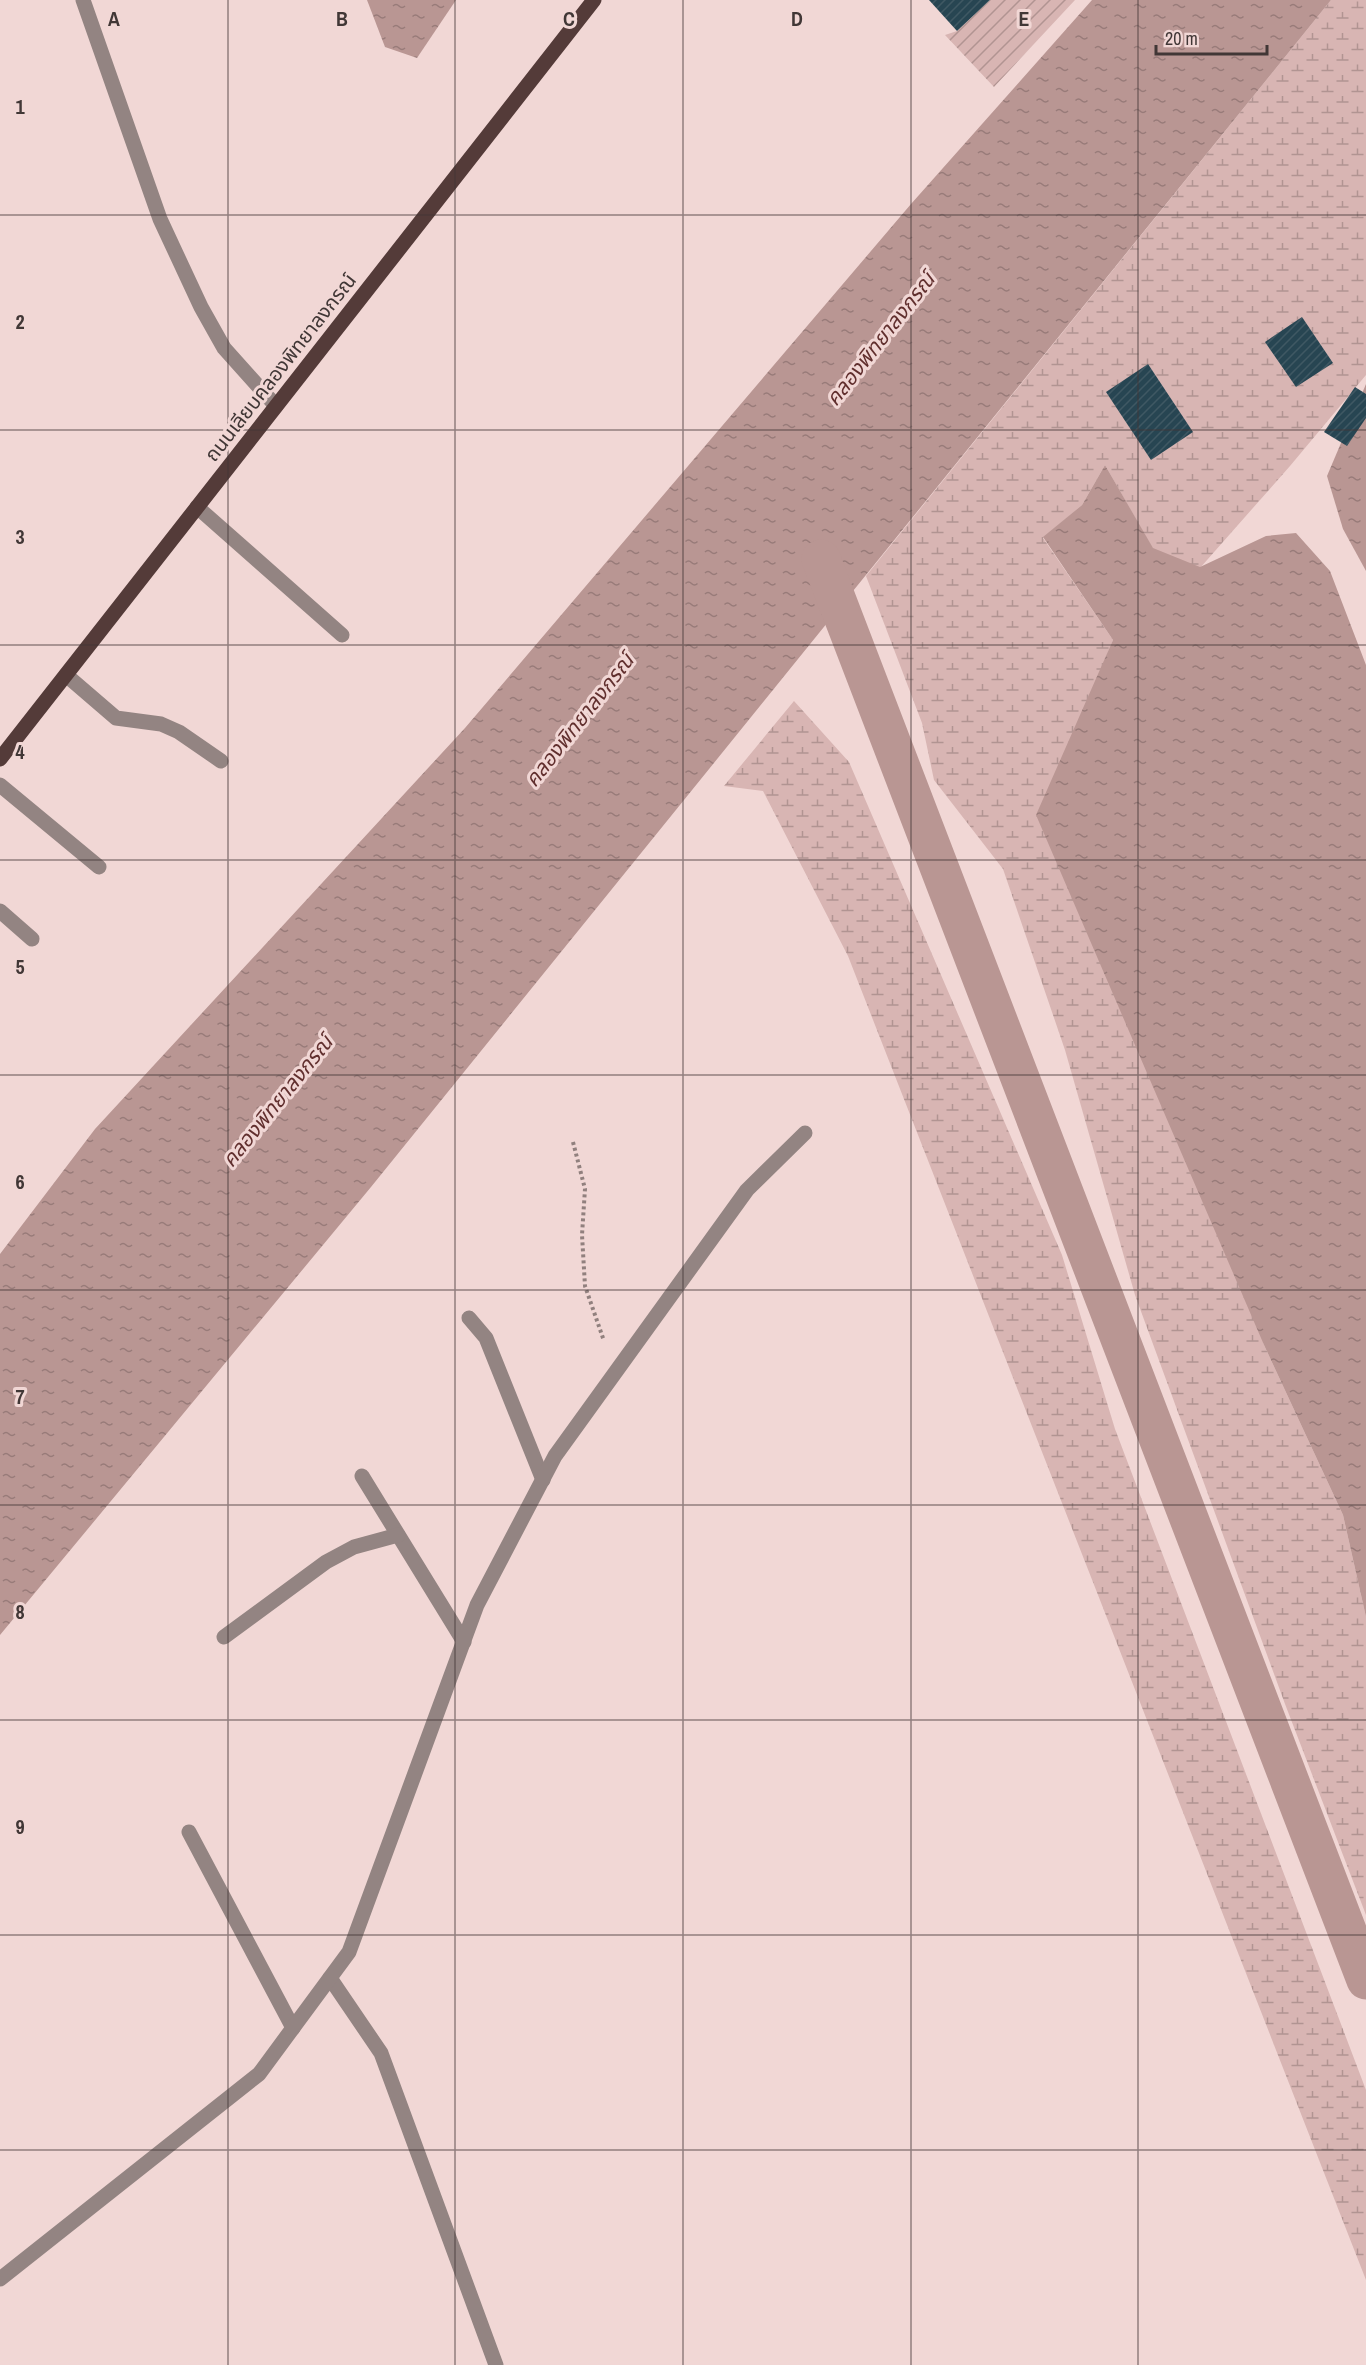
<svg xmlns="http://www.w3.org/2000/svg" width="1366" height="2365" font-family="'Archivo Narrow','Noto Sans Thai',sans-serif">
<defs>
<pattern id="wetland-marsh" width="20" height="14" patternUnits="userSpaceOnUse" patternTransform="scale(1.5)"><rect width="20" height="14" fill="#d8b5b3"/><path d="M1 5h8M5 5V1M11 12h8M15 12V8" fill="none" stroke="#b19492"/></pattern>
<pattern id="garden-furrows" width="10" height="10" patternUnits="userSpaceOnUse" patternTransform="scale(1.5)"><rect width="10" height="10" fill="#d8b5b3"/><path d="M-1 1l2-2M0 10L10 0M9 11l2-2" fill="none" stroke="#b19492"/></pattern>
<pattern id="water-ripples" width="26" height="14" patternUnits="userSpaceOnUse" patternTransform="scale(1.5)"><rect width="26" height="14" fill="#b99693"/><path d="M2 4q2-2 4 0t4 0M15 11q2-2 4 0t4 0" fill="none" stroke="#987b79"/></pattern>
<pattern id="building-hatch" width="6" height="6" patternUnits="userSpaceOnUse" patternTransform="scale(1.5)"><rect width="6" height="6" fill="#274552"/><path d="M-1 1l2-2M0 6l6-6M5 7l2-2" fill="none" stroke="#3f5863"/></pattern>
</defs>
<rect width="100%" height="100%" fill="#f1d7d5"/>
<g fill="url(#wetland-marsh)">
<polygon points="1331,0 1366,0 1366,375 1290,466 1200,568 1153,549 1105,465 1082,505 1043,538 1113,640 1083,713 1264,1345 1343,1515 1366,1617 1366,1915 1285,1704 1135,1295 1065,1050 1003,869 934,780 922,723 866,576"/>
<polygon points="794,701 849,762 1062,1255 1115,1429 1366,2090 1366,2280 848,956 763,791 724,786"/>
</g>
<polygon fill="url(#garden-furrows)" points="990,0 1075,0 994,87 945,35 957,31"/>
<g fill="url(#water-ripples)">
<polygon points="367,0 456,0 417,58 385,47"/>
<polygon points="1092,0 1331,0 371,1187 0,1635 0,1254 95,1129 465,728 911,204"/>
<polygon points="1366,384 1366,571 1343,529 1327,476"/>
<polygon points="1105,465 1153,548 1200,567 1266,536 1296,533 1330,571 1366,665 1366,1617 1343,1515 1264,1345 1036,815 1113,640 1043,537 1082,505"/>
</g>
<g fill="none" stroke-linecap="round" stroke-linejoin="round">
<polyline stroke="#b99693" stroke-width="39" points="821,559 1366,1980"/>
</g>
<g fill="url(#building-hatch)">
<polygon points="929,0 990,0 957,31"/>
<polygon points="1302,317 1333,363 1296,387 1265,342"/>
<polygon points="1148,364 1193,432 1151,460 1106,392"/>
<polygon points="1355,387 1366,394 1366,418 1347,446 1324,432"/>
</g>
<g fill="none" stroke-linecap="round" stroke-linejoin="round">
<polyline stroke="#91807e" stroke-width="4" stroke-dasharray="3 3" stroke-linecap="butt" points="573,1142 585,1189 582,1235 585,1286 604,1341"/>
<g stroke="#938482" stroke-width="15">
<polyline points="83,0 160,219 201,307 224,348 276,406"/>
<polyline points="197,507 342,635"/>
<polyline points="66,675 116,718 161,724 179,732 221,761"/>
<polyline points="0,785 99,867"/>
<polyline points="0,911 32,939"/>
<polyline points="469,1318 486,1338 543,1480"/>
<polyline points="362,1476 464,1642"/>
<polyline points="224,1637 326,1562 354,1547 398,1535"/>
<polyline points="189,1832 293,2028"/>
<polyline points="330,1978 381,2053 496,2365"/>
<polyline points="0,2279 259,2074 349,1952 477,1605 555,1456 747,1190 805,1133"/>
</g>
<polyline stroke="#543b39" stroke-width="15" points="0,759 594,0"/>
</g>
<path fill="none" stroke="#413736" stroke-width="1.5" stroke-opacity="0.55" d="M 228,0 L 228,2365M 455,0 L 455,2365M 683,0 L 683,2365M 911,0 L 911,2365M 1138,0 L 1138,2365M 0,215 L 1366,215M 0,430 L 1366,430M 0,645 L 1366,645M 0,860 L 1366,860M 0,1075 L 1366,1075M 0,1290 L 1366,1290M 0,1505 L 1366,1505M 0,1720 L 1366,1720M 0,1935 L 1366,1935M 0,2150 L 1366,2150"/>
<g text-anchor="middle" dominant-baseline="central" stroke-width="6" stroke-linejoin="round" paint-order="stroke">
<g font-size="20" fill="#413736" stroke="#f1d7d5">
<text transform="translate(280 367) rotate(-52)">ถนนเลียบคลองพิทยาลงกรณ์</text>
</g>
<g font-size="21" font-style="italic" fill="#612f2e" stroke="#f1d7d5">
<text transform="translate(880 339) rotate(-52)">คลองพิทยาลงกรณ์</text>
<text transform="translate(579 720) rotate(-52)">คลองพิทยาลงกรณ์</text>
<text transform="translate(277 1101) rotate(-51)">คลองพิทยาลงกรณ์</text>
</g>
</g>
<g font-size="20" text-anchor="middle" font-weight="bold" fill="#413736" stroke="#f1d7d5" stroke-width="6" stroke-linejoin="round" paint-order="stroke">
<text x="114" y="26">A</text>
<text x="342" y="26">B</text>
<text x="569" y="26">C</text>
<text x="797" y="26">D</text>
<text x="1024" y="26">E</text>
<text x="20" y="114">1</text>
<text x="20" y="329">2</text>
<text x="20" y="544">3</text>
<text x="20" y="759">4</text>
<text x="20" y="974">5</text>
<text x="20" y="1189">6</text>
<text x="20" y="1404">7</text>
<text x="20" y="1619">8</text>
<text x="20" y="1834">9</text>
</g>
<path d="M1156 45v9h111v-9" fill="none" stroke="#413736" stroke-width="3"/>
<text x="1165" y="45" font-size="18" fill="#413736" stroke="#f1d7d5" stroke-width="4.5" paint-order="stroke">20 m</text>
</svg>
